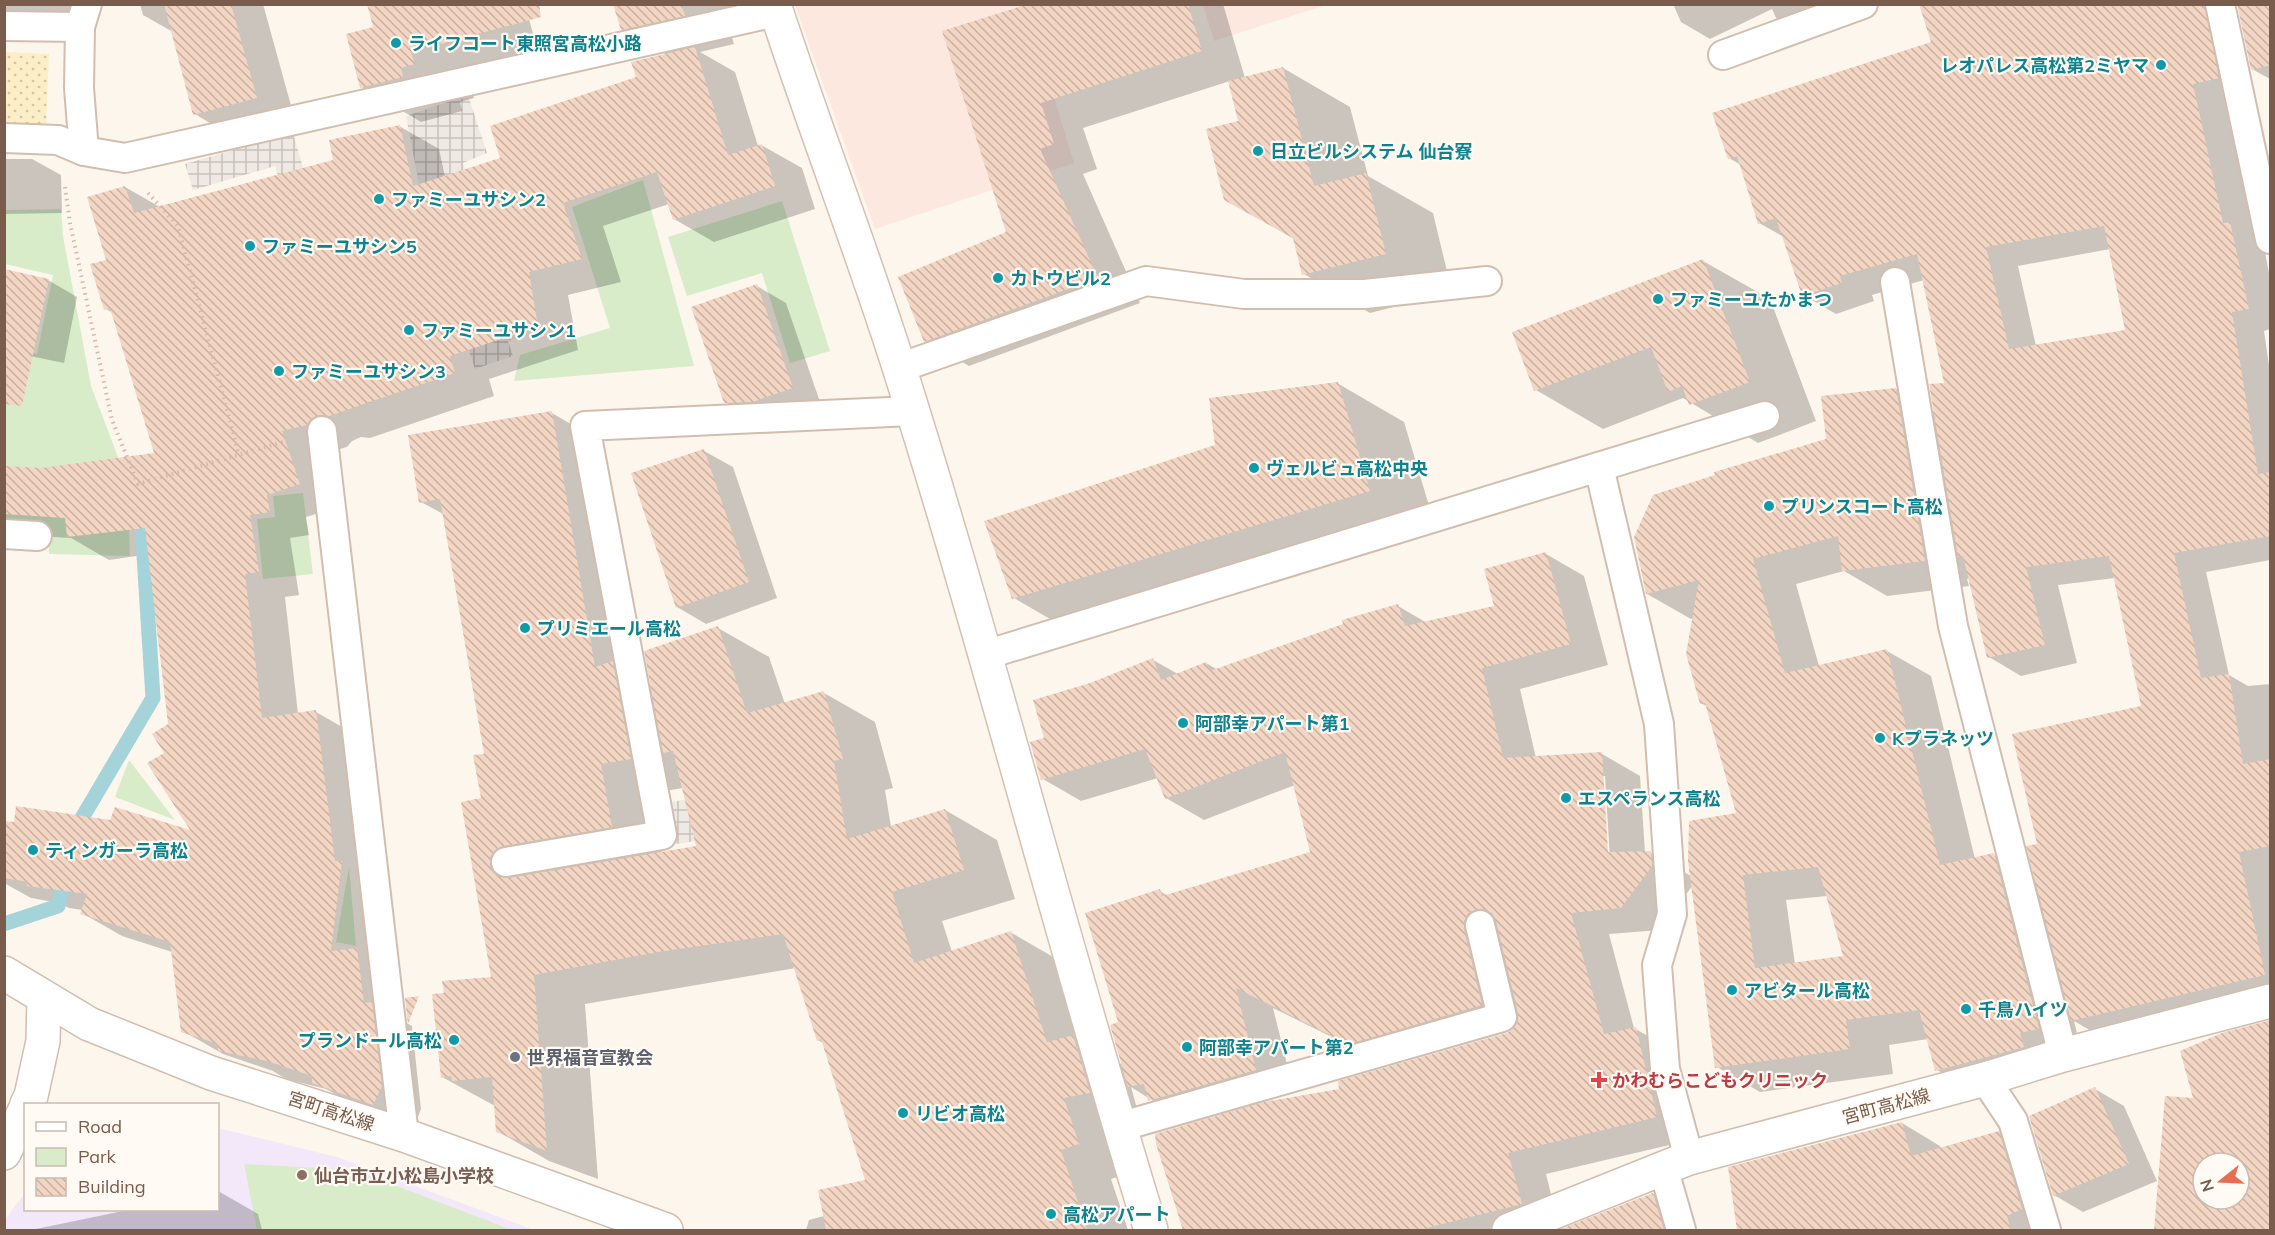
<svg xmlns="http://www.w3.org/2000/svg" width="2275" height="1235" font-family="Mulish,'Noto Sans JP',sans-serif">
<defs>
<pattern id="industrial-grid" width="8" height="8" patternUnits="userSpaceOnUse" patternTransform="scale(1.5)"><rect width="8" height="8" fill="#efe9e4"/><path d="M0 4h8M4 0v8" fill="none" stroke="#c7c0bb"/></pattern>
<pattern id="sand-dots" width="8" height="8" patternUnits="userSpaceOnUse" patternTransform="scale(1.5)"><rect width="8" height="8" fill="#fcefc7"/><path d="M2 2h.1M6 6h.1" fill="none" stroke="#d1c5a4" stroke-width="1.8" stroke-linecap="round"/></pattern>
<pattern id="building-back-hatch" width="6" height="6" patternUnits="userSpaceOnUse" patternTransform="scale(1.5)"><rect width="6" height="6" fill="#f3d5c3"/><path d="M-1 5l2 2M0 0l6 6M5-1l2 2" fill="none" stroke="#cab0a1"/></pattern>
</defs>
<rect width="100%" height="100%" fill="#fdf6ec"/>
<g fill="#fde8e0">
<polygon points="795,5 1026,5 1074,163 875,229"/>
<polygon points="1203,5 1203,4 1326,5 1214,41"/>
</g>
<g fill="url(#industrial-grid)">
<polygon points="468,95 487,153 463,163 522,336 508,341 513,356 475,369 455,310 434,263 406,116"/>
<polygon points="293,133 371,402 335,413 314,297 275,166 193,190 185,164"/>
<polygon points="724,794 730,836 676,844 670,802"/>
</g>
<polygon fill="#f3e8fa" points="218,1128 337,1157 534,1230 5,1230 4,1221 25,1193 26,1210 218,1210"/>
<polygon fill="url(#sand-dots)" points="5,52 49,54 46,127 5,126"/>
<g fill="#d8ecc9">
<polygon points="643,180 694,366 514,381 520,355 610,328 572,207"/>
<polygon points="782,201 830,351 790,363 762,273 687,296 668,237"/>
<polygon points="61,209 63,236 91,386 127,481 130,556 49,554 47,525 5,520 4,348 37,354 53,275 5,264 5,210"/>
<polygon points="303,493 313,574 263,579 257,519 275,517 273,496"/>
<polygon points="129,760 175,820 115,797"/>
<polygon points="349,867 356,946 336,942"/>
<polygon points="244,1164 355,1170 512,1230 257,1230"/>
</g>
<g fill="#0003" fill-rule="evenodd">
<polygon points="4,4 70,4 69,35 4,35"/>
<polygon points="140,4 263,4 295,120 233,137 195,114 173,32 143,15"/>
<polygon points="525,4 542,67 470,86 474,98 460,102 462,111 421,122 362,87 375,28"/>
<polygon points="614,4 750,4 729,27 734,44 700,52 735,72 758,146 761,145 802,168 815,209 714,242 674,219 669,204 603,226 621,282 568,295 578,350 489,379 494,396 370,438 361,437 352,441 347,447 322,454 339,507 306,517 309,535 290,538 299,595 285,597 298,714 316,712 356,735 403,1021 412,1026 421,1109 414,1127 354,1105 326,1089 286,1079 273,1071 223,1054 183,1031 172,952 122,936 82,913 83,910 69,908 59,903 31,898 4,883 4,822 194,833 166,754 170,725 150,554 109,560 71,538 4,534 4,467 41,470 156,454 113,313 106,309 108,261 125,187 160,207 335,161 399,126 439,149 445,177 502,159 637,78 667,55 622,29"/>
<polygon points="1033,4 1223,4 1245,78 1283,68 1350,107 1368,176 1433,213 1452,292 1370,313 1304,274 1294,239 1225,199 1240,122 1230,81 1083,128 1097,169 1083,174 1140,303 969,366 925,341 1008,233"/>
<polygon points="1673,4 1823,4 1805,35 1776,18 1772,9 1710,39 1681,22"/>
<polygon points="2270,4 2270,79 2252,69"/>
<path d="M 2204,9 L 2236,28 L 2251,96 L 2225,102 L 2254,237 L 2263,242 L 2270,278 L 2270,329 L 2264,331 L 2270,372 L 2270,560 L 2206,572 L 2229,675 L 2248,686 L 2270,684 L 2270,1000 L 2105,1039 L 2074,1021 L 2082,1054 L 2063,1058 L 2067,1072 L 1981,1096 L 1937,1070 L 1928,1039 L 1889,1045 L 1893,1074 L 1760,1092 L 1717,1067 L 1693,885 L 1660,930 L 1609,934 L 1634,1028 L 1674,1051 L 1695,1139 L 1546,1174 L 1559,1227 L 1550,1230 L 1183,1230 L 1158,1144 L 1341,1090 L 1507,1034 L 1514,1029 L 1372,1070 L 1334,1048 L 1332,1037 L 1273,1008 L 1294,1092 L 1188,1123 L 1131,1087 L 1141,1123 L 1130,1173 L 1111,1179 L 1128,1230 L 806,1230 L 809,1220 L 824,1216 L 867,1181 L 823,1043 L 818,1040 L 796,968 L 585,1004 L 598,1179 L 549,1161 L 497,1131 L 495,1106 L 442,1077 L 445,994 L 493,978 L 482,800 L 486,755 L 445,515 L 421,502 L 552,413 L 603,443 L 643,681 L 652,686 L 718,628 L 769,657 L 785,704 L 824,693 L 875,722 L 893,788 L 885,790 L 891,827 L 945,810 L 997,840 L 1015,899 L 942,921 L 952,952 L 1010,932 L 1062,962 L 1090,1046 L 1123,1065 L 1120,1023 L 1160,891 L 1168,896 L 1312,853 L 1295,785 L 1204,820 L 1166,798 L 1158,778 L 1081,801 L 1043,779 L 1046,739 L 1090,685 L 1153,660 L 1178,674 L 1206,663 L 1218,670 L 1398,606 L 1427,623 L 1496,607 L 1546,554 L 1584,576 L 1608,665 L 1520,689 L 1536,758 L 1602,754 L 1640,776 L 1645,853 L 1651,853 L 1691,876 L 1738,814 L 1708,707 L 1701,703 L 1694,618 L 1691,619 L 1647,594 L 1828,440 L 1896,389 L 1935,412 L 1946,384 L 1924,280 L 1872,295 L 1874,301 L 1836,314 L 1803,295 L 1784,237 L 1759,223 L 1741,165 L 1729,158 ZM 2110,249 L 2127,331 L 2036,346 L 2018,266 ZM 1844,571 L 1887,596 L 1969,586 L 1967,579 L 1970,578 L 1989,657 L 2021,676 L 2077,663 L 2058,585 L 2115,578 L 2142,707 L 2039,845 L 2037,879 L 1994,855 L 1975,859 L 1931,676 L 1887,651 L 1819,666 L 1796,584 ZM 1602,776 L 1605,776 L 1610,860 L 1607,860 ZM 683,788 L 698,848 L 662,854 L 652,793 ZM 1827,896 L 1845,957 L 1795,964 L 1786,900 Z"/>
<polygon points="4,159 32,159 61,175 62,213 4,214"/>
<polygon points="1703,261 1770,299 1816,421 1758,443 1683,398 1603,429 1536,390 1513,333"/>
<polygon points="48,280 77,297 64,363 20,354"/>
<polygon points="757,286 786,303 821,405 754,419 725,402"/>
<polygon points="1337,383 1404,422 1436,529 1081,637 1014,598 1217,446"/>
<polygon points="704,451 733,467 777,598 706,624 677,607"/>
<path d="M 2270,1022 L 2257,1230 L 2156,1230 L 2167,1098 L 2194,1100 ZM 2203,1163 L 2239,1163 L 2239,1199 L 2203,1199 Z"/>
<polygon points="2095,1089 2124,1106 2157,1181 2083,1212 2054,1195"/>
<polygon points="1902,1123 1940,1146 1941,1149 1999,1132 2037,1155 2060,1230 1738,1230 1730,1168"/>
<polygon points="218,1191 258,1214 262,1230 31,1230 128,1210 218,1210"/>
<polygon points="1653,1194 1691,1216 1695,1230 1562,1230"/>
</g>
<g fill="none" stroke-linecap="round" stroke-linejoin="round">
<g stroke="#a5d3da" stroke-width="15">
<polyline points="76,835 79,823 153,698 141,508"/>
<polyline points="4,924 58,906 66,873"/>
</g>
</g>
<g fill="url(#building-back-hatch)" fill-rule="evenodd">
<polygon points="164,4 231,4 257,98 193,115"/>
<polygon points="367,4 539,4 541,17 411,52 415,64 401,68 403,77 360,88 346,34 373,27"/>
<polygon points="613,4 681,4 685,16 621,30"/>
<polygon points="1028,4 1188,4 1202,51 1041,103 1054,144 1040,149 1098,278 924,342 898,277 1006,232 942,31"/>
<path d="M 1919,4 L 2204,4 L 2219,78 L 2193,84 L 2223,223 L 2230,222 L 2249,309 L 2232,312 L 2258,474 L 2271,472 L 2271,536 L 2174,553 L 2201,678 L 2229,674 L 2243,764 L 2271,759 L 2271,846 L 2239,852 L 2265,975 L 2071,1021 L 2026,846 L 2037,844 L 2012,734 L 2141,706 L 2109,556 L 2026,567 L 2045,645 L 1987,658 L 1963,556 L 1958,557 L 1929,384 L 1944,383 L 1917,254 L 1840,276 L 1842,283 L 1802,296 L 1776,218 L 1758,224 L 1737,156 L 1728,159 L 1712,113 L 1931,42 ZM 2104,226 L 2125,330 L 2009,349 L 1986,247 Z"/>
<polygon points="2237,4 2271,4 2271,65 2251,70"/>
<polygon points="695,47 728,155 762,144 775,186 673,220 657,172 563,203 582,259 529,272 538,327 450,356 455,373 329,416 320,415 312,418 307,425 282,431 300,484 267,495 270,512 250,515 259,572 245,574 262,718 316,710 335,861 342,861 331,951 357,948 364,1003 372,1002 382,1086 373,1105 312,1083 312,1076 267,1061 218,1051 218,1044 181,1032 170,942 80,914 87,894 27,886 28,882 4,878 4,821 14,822 16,806 110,820 115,807 190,830 147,763 164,753 152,734 168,724 145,528 67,537 65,518 4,514 4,466 41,468 154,453 110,308 104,310 90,264 106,260 87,197 125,186 134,213 333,160 329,140 400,125 413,186 500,158 490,126 636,77 631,62"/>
<polygon points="1283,67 1314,186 1366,173 1386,254 1302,275 1293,238 1224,200 1206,129 1238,121 1228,81"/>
<polygon points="1703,259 1750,382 1689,405 1682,386 1668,392 1651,347 1534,391 1512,332"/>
<polygon points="4,269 49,279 22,406 4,404"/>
<polygon points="757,284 793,388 752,402 724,403 691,307"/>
<polygon points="1338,382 1370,491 1012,599 984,521 1215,445 1209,398"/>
<path d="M 1896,388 L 1925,561 L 1842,571 L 1838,536 L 1753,559 L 1785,673 L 1887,649 L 1940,865 L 1994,853 L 2039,1029 L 2020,1033 L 2024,1047 L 1935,1071 L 1919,1010 L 1846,1020 L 1850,1049 L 1715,1068 L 1688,861 L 1689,821 L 1736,813 L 1705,703 L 1700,704 L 1686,654 L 1699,580 L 1646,594 L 1634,537 L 1653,495 L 1715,475 L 1714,472 L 1826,439 L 1821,396 ZM 1818,867 L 1843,956 L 1755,968 L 1743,875 Z"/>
<polygon points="552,411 595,667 613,661 631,759 601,764 612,827 503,846 495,850 490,857 490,865 493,872 500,877 509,878 696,846 673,751 663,753 644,651 718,626 747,713 824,691 843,759 834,761 847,839 945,809 964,870 892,892 914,963 1011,931 1047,1042 1073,1035 1090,1093 1064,1098 1079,1144 1061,1150 1087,1230 826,1230 818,1190 865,1180 821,1039 817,1041 783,934 658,952 534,975 547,1151 496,1132 492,1077 452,1081 451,1076 441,1078 432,994 444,993 442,981 491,977 461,802 481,798 473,755 484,754 440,499 419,503 408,435"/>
<polygon points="704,449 749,582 676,608 631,473"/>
<polygon points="1546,552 1571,644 1482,668 1503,758 1602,752 1608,852 1651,851 1652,866 1621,908 1571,913 1604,1034 1636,1027 1657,1117 1508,1153 1522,1204 1419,1230 1183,1230 1156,1144 1155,1134 1264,1102 1339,1089 1338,1081 1507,1033 1513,1029 1518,1022 1518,1013 1496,921 1492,913 1485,909 1477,909 1468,913 1464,921 1464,929 1482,1005 1333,1049 1330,1035 1236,988 1256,1070 1148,1101 1144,1084 1128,1087 1110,1025 1118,1022 1085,913 1160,889 1162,896 1310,852 1285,752 1165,799 1145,749 1041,780 1030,742 1044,738 1033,700 1090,683 1153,658 1161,680 1206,662 1210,671 1343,624 1342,620 1398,604 1405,626 1494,606 1484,569"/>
<polygon points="419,996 408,1024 405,998"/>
<path d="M 2271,1020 L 2271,1230 L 2154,1230 L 2165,1096 L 2193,1098 L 2180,1051 L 2222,1033 ZM 2203,1163 L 2239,1163 L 2239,1199 L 2203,1199 Z"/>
<polygon points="2095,1087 2129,1164 2053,1196 2029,1116"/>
<polygon points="1902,1122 1911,1156 1999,1131 2022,1209 2007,1216 2011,1230 1737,1230 1728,1167"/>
<polygon points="1653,1193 1664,1230 1558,1230"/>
</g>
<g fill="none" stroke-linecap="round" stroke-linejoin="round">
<defs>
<g id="lane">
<polyline points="87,4 80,27 79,88 84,151 125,158 776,12"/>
<polyline points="2220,4 2270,239"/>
<polyline points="4,26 80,27"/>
<polyline points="1723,55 1863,4"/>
<polyline points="4,138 58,140 84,151"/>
<polyline points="1895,282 1953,626 2063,1055"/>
<polyline points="899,368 1146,281 1244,294 1365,294 1487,281"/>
<polyline points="322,431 404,1135"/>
<polyline points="1599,467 1659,724 1672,914 1657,965 1665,1069 1689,1158"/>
<polyline points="4,534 37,536"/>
<polyline points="985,655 1765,416"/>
<polyline points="506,862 662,835 585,426 912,411"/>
<polyline points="1985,1079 2013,1121 2046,1230"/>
<polyline points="1119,1127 1502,1017 1480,925"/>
<polyline points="1663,1167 1681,1230"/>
</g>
<g id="street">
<polyline points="4,973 89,1024 211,1073 404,1135 666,1230"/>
<polyline points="27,1104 31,1096 43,1041 44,998"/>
<polyline points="4,1153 26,1108"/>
<polyline points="1509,1230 1689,1158 1985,1079 2063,1055 2270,1001"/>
</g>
<path id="secondary" d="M 774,4 C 814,127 861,247 900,370 C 990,655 1063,945 1151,1230"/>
</defs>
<use href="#lane" stroke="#d1beb0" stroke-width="32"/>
<use href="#street" stroke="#d1beb0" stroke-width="36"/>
<use href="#secondary" stroke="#d6c0b0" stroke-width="36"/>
<g stroke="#d9b8a5" stroke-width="4" stroke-dasharray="1.5 4.5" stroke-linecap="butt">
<polyline points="65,187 70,223 112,420 138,484 283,442"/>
<polyline points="148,193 178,226 239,455"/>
</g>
<use href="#lane" stroke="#fff" stroke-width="28"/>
<use href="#street" stroke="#fff" stroke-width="33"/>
<use href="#secondary" stroke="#fff" stroke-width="33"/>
</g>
<g fill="#0f9aa8" stroke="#fffaf3" stroke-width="2">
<circle cx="396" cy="43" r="6"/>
<circle cx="2161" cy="65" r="6"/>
<circle cx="1258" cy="151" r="6"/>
<circle cx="379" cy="199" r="6"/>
<circle cx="250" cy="246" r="6"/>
<circle cx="998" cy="278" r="6"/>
<circle cx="1658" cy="299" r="6"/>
<circle cx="409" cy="330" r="6"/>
<circle cx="279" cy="371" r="6"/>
<circle cx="1254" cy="468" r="6"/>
<circle cx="1769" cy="506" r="6"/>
<circle cx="525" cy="628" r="6"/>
<circle cx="1183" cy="723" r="6"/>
<circle cx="1880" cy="738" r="6"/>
<circle cx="1566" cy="798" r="6"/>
<circle cx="33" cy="850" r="6"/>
<circle cx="1732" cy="990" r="6"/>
<circle cx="1966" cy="1009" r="6"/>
<circle cx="454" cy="1040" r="6"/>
<circle cx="1187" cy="1047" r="6"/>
<circle cx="903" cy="1113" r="6"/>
<circle cx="1051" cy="1214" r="6"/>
</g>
<circle fill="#6b7280" stroke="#fffaf3" stroke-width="2" cx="515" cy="1057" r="6"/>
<path fill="#e0444e" stroke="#fffaf3" stroke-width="2" d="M1596 1071h6v6h6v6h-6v6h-6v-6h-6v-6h6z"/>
<circle fill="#8d6e63" stroke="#fffaf3" stroke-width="2" cx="302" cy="1175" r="6"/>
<g text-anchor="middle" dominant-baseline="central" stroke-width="4.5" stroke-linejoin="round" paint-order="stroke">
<g font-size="18" font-weight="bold" fill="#0d838f" stroke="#fffaf3" text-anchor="start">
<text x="408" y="43">ライフコート東照宮高松小路</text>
<text x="2149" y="65" text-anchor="end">レオパレス高松第2ミヤマ</text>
<text x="1270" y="151">日立ビルシステム 仙台寮</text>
<text x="391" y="199">ファミーユサシン2</text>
<text x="262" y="246">ファミーユサシン5</text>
<text x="1010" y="278">カトウビル2</text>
<text x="1670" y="299">ファミーユたかまつ</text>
<text x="421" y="330">ファミーユサシン1</text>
<text x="291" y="371">ファミーユサシン3</text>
<text x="1266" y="468">ヴェルビュ高松中央</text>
<text x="1781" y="506">プリンスコート高松</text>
<text x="537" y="628">プリミエール高松</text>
<text x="1195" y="723">阿部幸アパート第1</text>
<text x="1892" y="738">Kプラネッツ</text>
<text x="1578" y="798">エスペランス高松</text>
<text x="45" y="850">ティンガーラ高松</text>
<text x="1744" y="990">アビタール高松</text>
<text x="1978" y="1009">千鳥ハイツ</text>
<text x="442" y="1040" text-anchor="end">プランドール高松</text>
<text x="1199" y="1047">阿部幸アパート第2</text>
<text x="915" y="1113">リビオ高松</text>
<text x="1063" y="1214">高松アパート</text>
</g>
<g font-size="18" font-weight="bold" fill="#5b616d" stroke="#fffaf3" text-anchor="start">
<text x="527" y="1057">世界福音宣教会</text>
</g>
<g font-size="18" font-weight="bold" fill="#be3a42" stroke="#fffaf3" text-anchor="start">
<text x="1612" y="1080">かわむらこどもクリニック</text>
</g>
<g font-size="18" fill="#7a5c4d" stroke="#fffaf3">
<text transform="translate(1886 1106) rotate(-15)">宮町高松線</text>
<text transform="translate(331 1111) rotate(18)">宮町高松線</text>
</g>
<g font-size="18" font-weight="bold" fill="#785e54" stroke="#fffaf3" text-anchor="start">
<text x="314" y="1175">仙台市立小松島小学校</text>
</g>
</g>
<rect width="2275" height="1235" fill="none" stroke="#7a5c4d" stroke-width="12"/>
<rect x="24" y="1103" width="195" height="108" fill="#fffaf3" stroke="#cabbb1" stroke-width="1.5"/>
<rect x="36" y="1122" width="30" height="9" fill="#ffffff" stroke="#cabbb1" stroke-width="1.5"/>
<text x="78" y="1133" font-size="18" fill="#7a5c4d">Road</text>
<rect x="36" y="1148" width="30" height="18" fill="#d8ecc9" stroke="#cabbb1" stroke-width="1.5"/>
<text x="78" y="1163" font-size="18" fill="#7a5c4d">Park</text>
<rect x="36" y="1178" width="30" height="18" fill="url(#building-back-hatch)" stroke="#cabbb1" stroke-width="1.5"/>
<text x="78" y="1193" font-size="18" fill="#7a5c4d">Building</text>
<g transform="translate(2221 1181) rotate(252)"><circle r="28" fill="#fffaf3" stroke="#cabbb1" stroke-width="1.5"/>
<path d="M0-4.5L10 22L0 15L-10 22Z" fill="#e76f51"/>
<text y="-9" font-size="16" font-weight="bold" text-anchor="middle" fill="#7a5c4d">N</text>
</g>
</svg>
